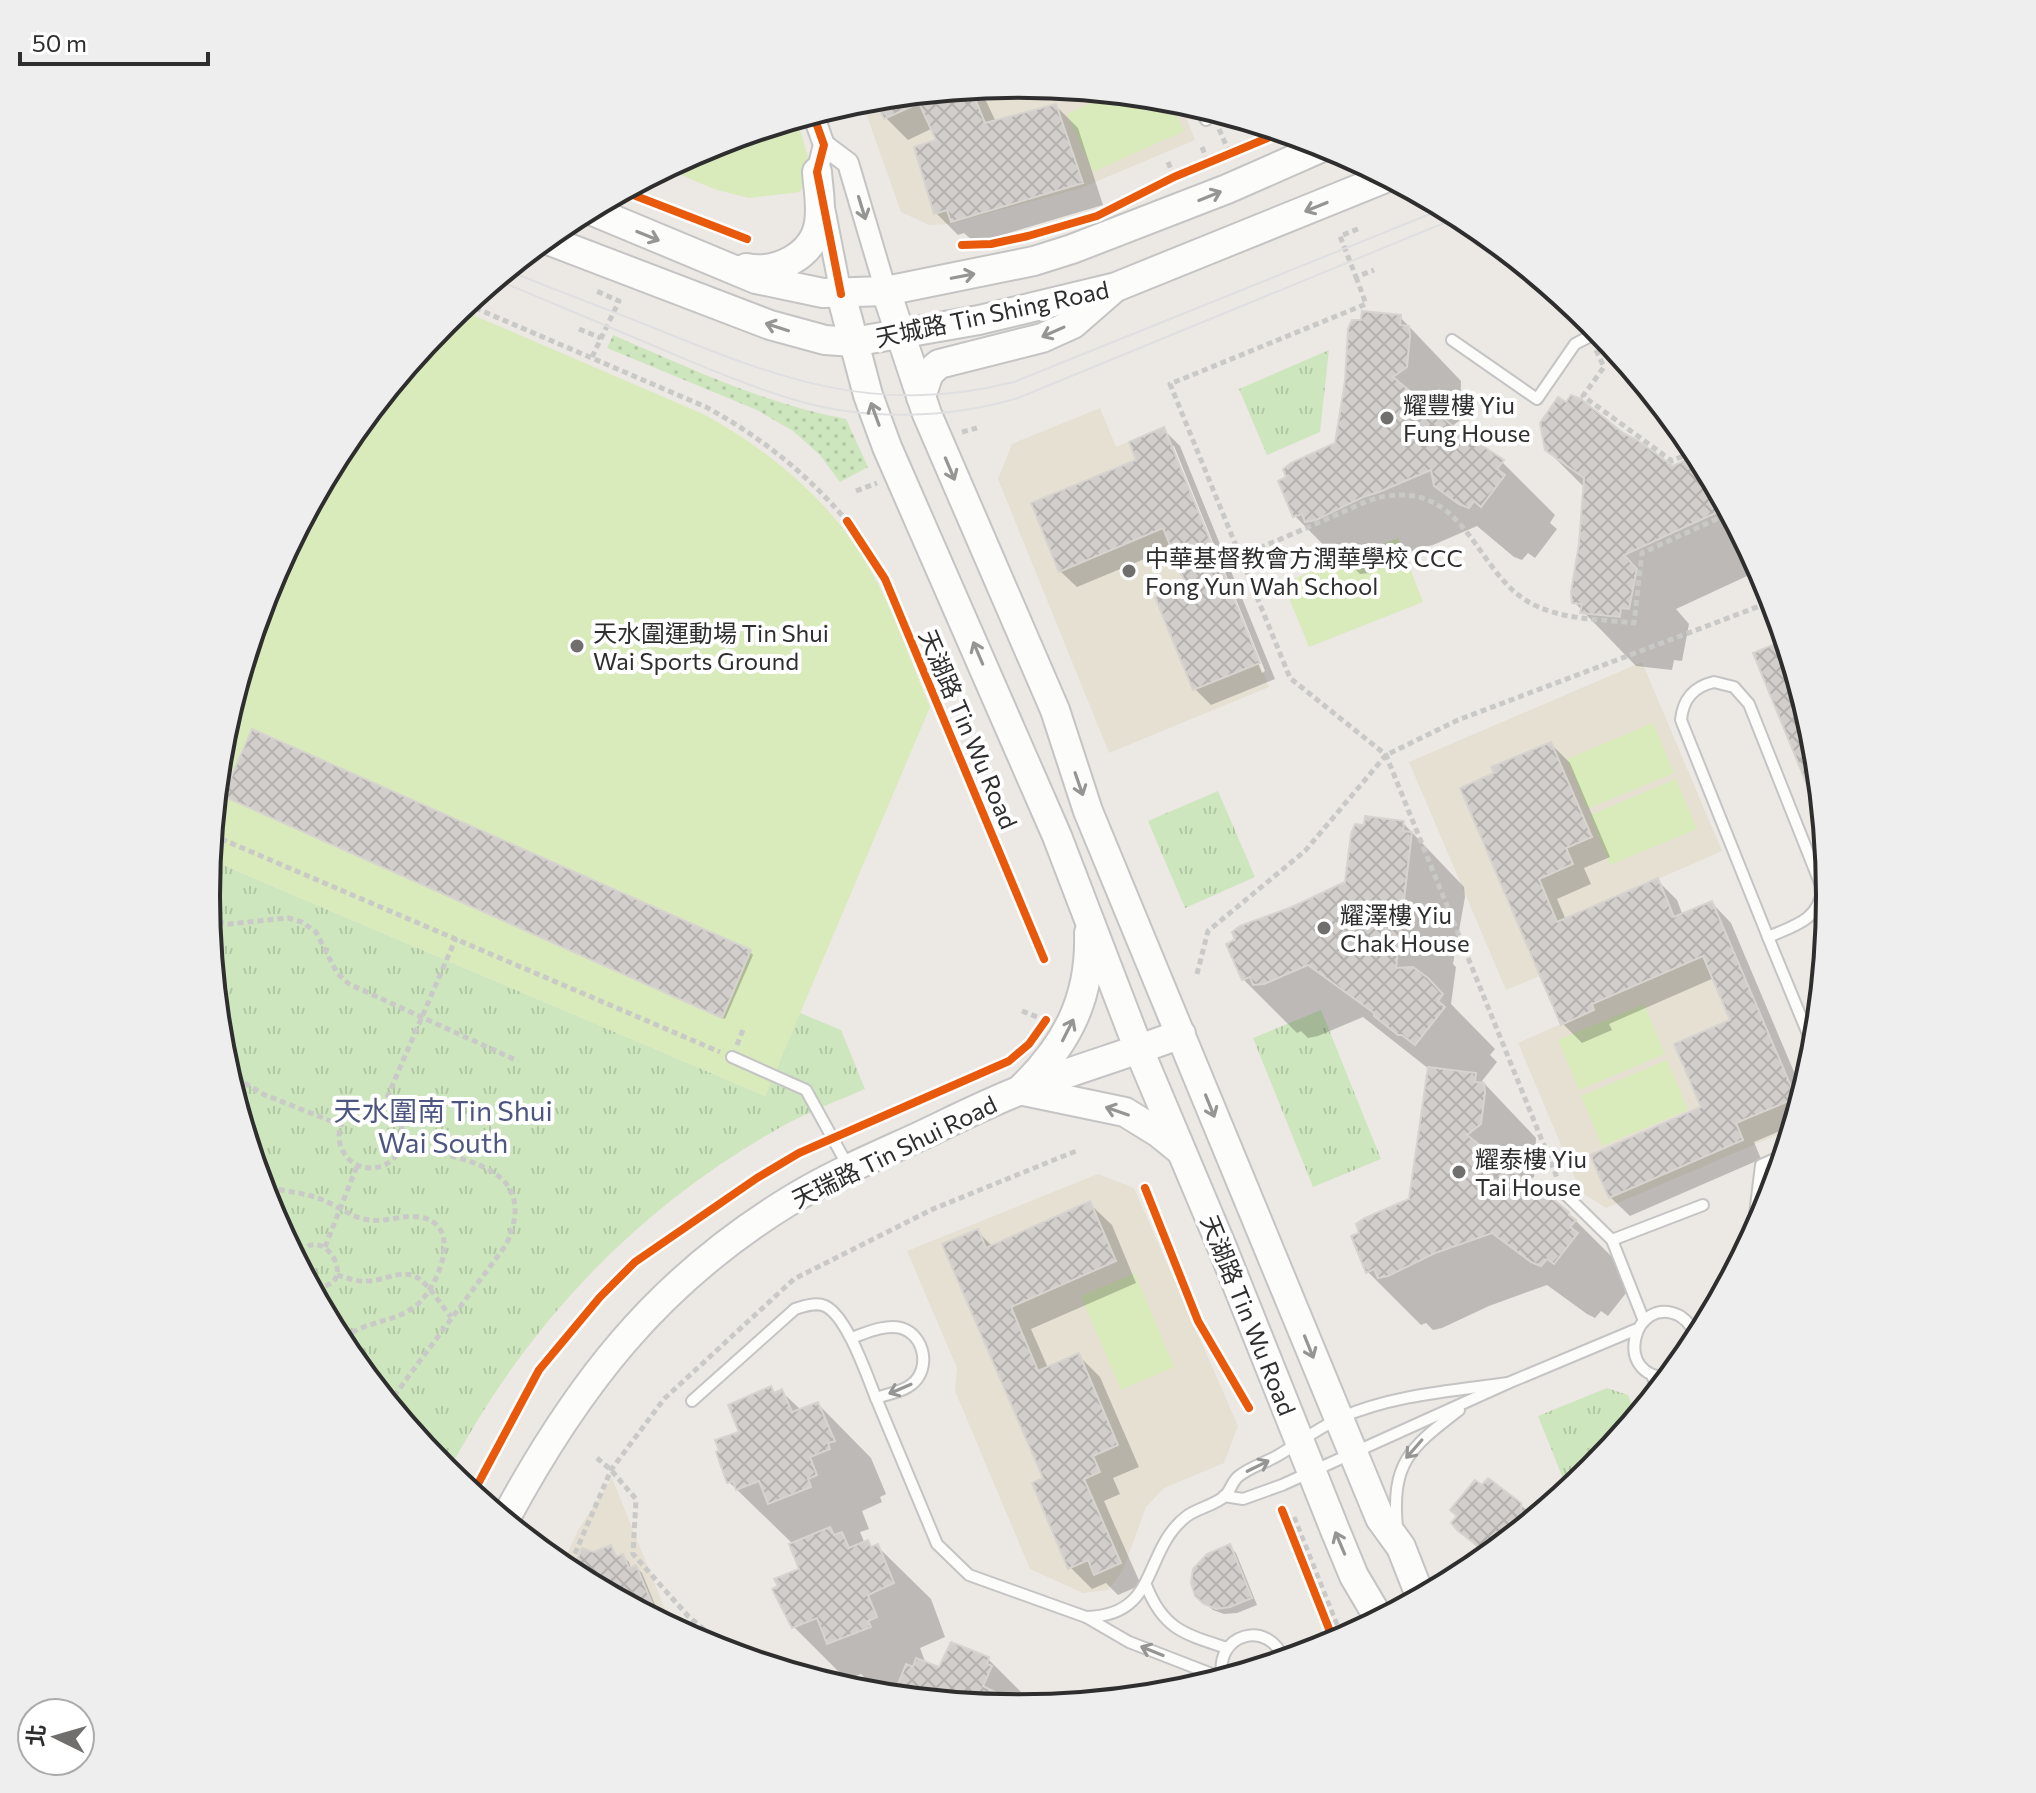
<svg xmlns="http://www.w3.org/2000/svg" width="2036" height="1793" font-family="Commissioner,'Noto Sans TC',sans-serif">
<defs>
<pattern id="grass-dots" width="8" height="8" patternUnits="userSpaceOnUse" patternTransform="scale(2)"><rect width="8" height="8" fill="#cee6be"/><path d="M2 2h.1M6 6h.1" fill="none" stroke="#b1c6a4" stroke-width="1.8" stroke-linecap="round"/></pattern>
<pattern id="park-tufts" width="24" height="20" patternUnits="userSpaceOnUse" patternTransform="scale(2)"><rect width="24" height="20" fill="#cee6be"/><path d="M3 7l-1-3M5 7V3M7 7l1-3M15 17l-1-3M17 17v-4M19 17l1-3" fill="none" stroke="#b1c6a4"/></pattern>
<pattern id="building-cross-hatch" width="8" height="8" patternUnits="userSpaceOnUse" patternTransform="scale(2)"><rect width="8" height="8" fill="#d1cecb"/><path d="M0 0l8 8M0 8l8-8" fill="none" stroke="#b4b1af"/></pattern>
</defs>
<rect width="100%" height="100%" fill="#ece8e4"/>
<g fill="#e6e0d3">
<polygon points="1018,84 1179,100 1195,140 1081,188 949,224 929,225 901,212 861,99"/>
<polygon points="1100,408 1116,447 1164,427 1269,687 1109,753 998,479 1012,444"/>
<polygon points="1642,662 1722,851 1658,879 1674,917 1712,901 1799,1106 1793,1128 1606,1208 1581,1192 1518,1043 1561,1024 1540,976 1506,990 1409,762"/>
<polygon points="1098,1174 1134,1188 1238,1426 1224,1463 1164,1488 1146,1507 1123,1570 1108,1590 1083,1593 1030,1569 955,1391 957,1368 907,1251"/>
<polygon points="612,1478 673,1629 561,1568 577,1532"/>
</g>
<path fill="url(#grass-dots)" d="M 613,335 C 689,368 765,404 846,419 L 868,467 L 840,482 L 820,455 L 793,431 L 757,410 L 607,348 Z"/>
<g fill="url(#park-tufts)">
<polygon points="1329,350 1320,432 1267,455 1239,389"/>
<polygon points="1218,791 1255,877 1185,908 1148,821"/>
<path d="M 209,859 L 765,1096 L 800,1013 L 841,1030 L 865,1089 C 837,1101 808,1112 781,1127 C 636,1208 524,1327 447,1474 L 342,1348 L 267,1207 L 221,1055 L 206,896 Z"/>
<polygon points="1321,1010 1381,1159 1313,1187 1253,1038"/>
<polygon points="1607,1388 1628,1395 1637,1417 1594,1469 1564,1481 1538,1416"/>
</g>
<g fill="#d9eabb">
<polygon points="1112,93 1169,99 1184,131 1093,172 1067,114"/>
<polygon points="797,119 811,168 800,192 749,198 714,189 665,168 707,146"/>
<path d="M 459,309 L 703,414 C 775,453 839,508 877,582 C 898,622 912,665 930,707 L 765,1096 L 209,859 L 221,738 L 268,585 L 343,445 L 444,322 Z"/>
<polygon points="1398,538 1423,602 1309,647 1283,583"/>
<polygon points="1653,723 1674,773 1587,809 1567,759"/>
<polygon points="1676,779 1697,829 1610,865 1590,815"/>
<polygon points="1644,1004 1665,1054 1579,1090 1558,1040"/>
<polygon points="1667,1060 1688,1110 1602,1146 1581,1096"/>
<polygon points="1135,1273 1174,1367 1121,1390 1081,1296"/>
</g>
<g fill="#0003" fill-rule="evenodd">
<polygon points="980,88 996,122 1056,106 1078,128 1103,205 975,243 964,233 958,235 936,213 939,141 933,128 908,140 886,118 876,98"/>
<polygon points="1400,317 1461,381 1460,420 1451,427 1502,462 1555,515 1550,523 1557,529 1535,558 1528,553 1522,560 1514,557 1477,526 1433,545 1416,549 1370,573 1360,574 1353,567 1348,570 1295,516 1337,444"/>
<path d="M 1164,430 L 1180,446 L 1275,679 L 1211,705 L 1195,689 L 1189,586 L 1173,547 L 1077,587 L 1060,571 ZM 1170,446 L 1174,446 L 1265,671 L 1262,673 Z"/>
<polygon points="1622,435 1673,468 1699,456 1760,570 1676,609 1689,624 1682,661 1674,660 1672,670 1636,666 1574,602 1585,488 1546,449"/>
<polygon points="1551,744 1570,763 1610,857 1584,868 1591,884 1557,899 1566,920 1658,881 1677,900 1683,916 1712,903 1731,923 1803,1093 1794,1125 1754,1142 1761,1159 1630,1216 1610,1197 1704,1108 1733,1021 1714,978 1609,1024 1612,1030 1582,1043 1563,1024 1496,774"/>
<polygon points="225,796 750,952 753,955 725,1019"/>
<polygon points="1403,823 1464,887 1465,897 1453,964 1456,967 1451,1004 1495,1049 1490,1055 1497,1062 1482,1081 1536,1138 1534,1177 1525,1184 1568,1213 1622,1267 1630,1288 1608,1316 1601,1311 1595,1318 1587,1314 1547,1285 1489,1306 1442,1328 1433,1330 1426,1323 1421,1325 1368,1272 1411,1200 1429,1069 1363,1017 1318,1036 1308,1038 1301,1031 1297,1033 1243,979 1293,909 1346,883"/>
<polygon points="1090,1204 1112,1225 1136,1283 1031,1329 1048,1368 1079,1356 1100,1377 1139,1467 1113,1478 1120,1494 1104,1501 1141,1585 1118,1595 1106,1583 1092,1589 1070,1567 977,1231 993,1247"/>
<polygon points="771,1389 776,1394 782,1392 801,1410 818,1404 871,1458 886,1494 880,1497 882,1502 862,1511 869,1529 860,1532 865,1544 868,1543 873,1548 877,1546 931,1599 945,1637 920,1648 926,1664 940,1670 988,1659 1036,1707 1018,1709 896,1697 898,1690 882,1696 861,1674 847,1680 794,1627 801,1570 793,1544 729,1482 741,1433"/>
<polygon points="1496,1485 1534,1516 1541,1513 1487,1557 1465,1535 1482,1488"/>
<polygon points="1229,1546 1236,1553 1257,1605 1237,1613 1224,1614 1213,1610 1197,1595"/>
<polygon points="610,1547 618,1558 622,1556 629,1562 631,1569 636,1567 642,1573 663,1624 572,1575 583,1550 593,1555"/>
</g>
<g fill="url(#building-cross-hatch)" stroke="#d7d4d0" stroke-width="2">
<polygon points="971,89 985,123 1056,104 1083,183 951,222 947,210 934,214 914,147 936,140 919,103 884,119 874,98"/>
<polygon points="1362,311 1401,315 1400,325 1409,326 1410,336 1407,367 1393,377 1454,427 1504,460 1497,469 1505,475 1481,507 1474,501 1469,508 1459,504 1434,486 1431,470 1379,492 1363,497 1316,520 1305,522 1302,514 1293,517 1278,481 1286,477 1283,469 1291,463 1335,443 1345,381 1348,329 1352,320 1361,320"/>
<polygon points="1571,395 1581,399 1623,433 1637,440 1673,466 1698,454 1720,494 1716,496 1722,510 1624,555 1637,569 1629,609 1621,608 1620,617 1580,613 1582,604 1572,603 1571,592 1579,544 1584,478 1545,450 1540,423 1558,397 1566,402"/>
<polygon points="1164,427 1260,663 1193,690 1155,597 1186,585 1163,528 1059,572 1031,503 1136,460 1129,442"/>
<polygon points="1785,640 1815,738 1822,808 1817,809 1753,653"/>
<polygon points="252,729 751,950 722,1018 223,796"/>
<polygon points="1551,742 1592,837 1566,848 1573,864 1539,879 1557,922 1658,878 1674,917 1712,901 1796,1098 1736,1123 1743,1140 1609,1198 1590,1155 1701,1107 1674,1044 1730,1020 1703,956 1592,1004 1594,1010 1561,1025 1460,788 1494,773 1491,767"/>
<polygon points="1365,816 1404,821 1403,831 1412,832 1396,968 1413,967 1428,978 1443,994 1438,1001 1445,1007 1415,1045 1402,1035 1398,1035 1374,1016 1374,1013 1308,965 1264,984 1253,985 1250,977 1242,980 1226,944 1235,940 1232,932 1240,926 1292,907 1345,882 1351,834 1355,824 1364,825"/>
<polygon points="1428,1067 1476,1073 1475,1082 1484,1083 1485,1093 1481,1124 1467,1135 1535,1189 1545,1193 1569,1212 1569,1215 1576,1220 1570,1227 1578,1233 1554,1264 1547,1259 1541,1266 1531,1262 1492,1233 1435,1253 1388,1276 1378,1278 1374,1269 1366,1273 1351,1236 1359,1233 1356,1224 1365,1218 1409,1199"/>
<polygon points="1090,1201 1116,1261 1011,1307 1038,1371 1079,1353 1118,1445 1093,1456 1100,1472 1084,1479 1121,1563 1094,1575 1088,1560 1068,1569 1032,1483 1043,1478 942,1244 978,1229 986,1248"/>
<polygon points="771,1386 774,1393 782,1389 792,1412 818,1402 835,1441 828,1443 830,1449 810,1457 817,1475 808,1479 811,1487 768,1504 759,1481 736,1490 733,1481 727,1483 716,1452 719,1450 715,1440 739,1432 728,1405"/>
<polygon points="1488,1478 1521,1503 1522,1529 1490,1555 1458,1531 1451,1523 1457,1516 1450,1510 1475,1480 1482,1485"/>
<polygon points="830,1527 834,1535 842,1532 849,1548 868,1540 871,1547 878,1544 894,1583 868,1595 877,1617 868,1621 871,1627 827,1644 817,1618 792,1628 772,1589 778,1586 774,1579 799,1569 789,1544"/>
<polygon points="1230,1544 1252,1598 1230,1607 1216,1609 1204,1604 1195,1596 1191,1583 1193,1569 1207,1554"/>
<polygon points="611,1545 616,1557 623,1554 629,1568 636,1565 660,1622 571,1574 582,1548 593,1552"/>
<polygon points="951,1642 989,1657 987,1664 992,1666 983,1686 1027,1708 893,1697 906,1664 913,1667 916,1658 939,1667"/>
</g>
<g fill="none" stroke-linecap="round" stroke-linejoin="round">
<defs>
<g id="lane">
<polyline points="1200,107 1206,120"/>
<polyline points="1452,340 1537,399 1575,344 1600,331"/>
<path d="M 1714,682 L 1734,687 L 1749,704 L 1822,888 C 1820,920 1794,926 1768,937 L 1681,720 C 1683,699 1693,687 1714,682 Z"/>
<polyline points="1768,937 1815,1051"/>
<polyline points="732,1057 806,1090 849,1168"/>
<polyline points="1563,1192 1612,1240 1644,1321"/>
<polyline points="1752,1239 1761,1165 1784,1155"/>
<polyline points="1612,1240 1703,1205"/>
<polyline points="1652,1375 1658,1391"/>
<path d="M 1670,1377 C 1611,1380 1633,1292 1680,1316 C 1689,1322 1695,1331 1697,1341"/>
<path d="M 876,1398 L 937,1544 L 969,1575 L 1086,1617 C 1160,1616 1142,1550 1187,1516 C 1198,1508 1215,1505 1225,1496 C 1231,1490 1232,1481 1239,1476 C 1250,1467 1265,1463 1277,1456 C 1298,1444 1318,1428 1340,1418 C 1392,1395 1451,1391 1508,1383"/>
<path d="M 692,1401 L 795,1309 C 804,1306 816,1302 825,1306 C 847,1316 867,1376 876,1398 C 887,1394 903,1392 912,1384 C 931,1369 925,1335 901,1328 C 885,1324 866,1333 851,1338"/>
<polyline points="1224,1496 1243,1499 1282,1485 1508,1383 1637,1329"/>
<path d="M 1397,1528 C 1391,1462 1410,1448 1459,1410"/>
<path d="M 1146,1585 C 1163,1629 1184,1634 1227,1648"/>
<polyline points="1086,1617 1129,1642 1222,1678"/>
<path d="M 1223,1679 C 1212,1634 1270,1617 1284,1661"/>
</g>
<g id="street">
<polyline points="813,114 824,145 817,172 841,294"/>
<polyline points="824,145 848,163 886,291"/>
</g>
<g id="secondary">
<polyline points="588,209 756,279 823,293 886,291 1034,261 1072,249 1227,189 1327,145"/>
<polyline points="545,239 770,325 825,340 853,342 979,320 1116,287 1388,177"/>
<path d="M 746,268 C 776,274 814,256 819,223 C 822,206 818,188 817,172"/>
<polyline points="886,291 927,414 1055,710 1088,811 1380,1518 1401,1547 1421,1598"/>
<polyline points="841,294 868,395 887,447 1057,836 1139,1050 1222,1247 1335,1530 1354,1576 1380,1620"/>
<polyline points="921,397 929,373 939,364 1042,338 1073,324 1112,290"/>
<path d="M 1023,1087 C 1068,1043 1091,997 1089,933"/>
<polyline points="1024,1091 1125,1112 1159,1133 1180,1150"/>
<path d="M 504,1521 C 576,1387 655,1284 786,1203 C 827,1177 872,1158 916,1138 C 950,1122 985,1104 1021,1090 C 1073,1070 1128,1054 1181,1034"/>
</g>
</defs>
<use href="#lane" stroke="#c5c4c5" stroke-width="14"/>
<use href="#street" stroke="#c5c4c5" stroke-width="24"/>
<use href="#secondary" stroke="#c5c4c5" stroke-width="32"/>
<g stroke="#c9c9c8" stroke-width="5" stroke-dasharray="6 4" stroke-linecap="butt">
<polyline points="1219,129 1230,154"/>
<polyline points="1202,147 1208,163"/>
<polyline points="1168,162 1174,177"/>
<polyline points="1358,229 1340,236 1356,277 1374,270"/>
<polyline points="1356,277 1366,304 1170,384 1290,678 1386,755 1558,1180"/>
<path d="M 1539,278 C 1552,296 1572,304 1582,323"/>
<path d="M 466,304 L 706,407 C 761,437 806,473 847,521"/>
<polyline points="579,329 601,338"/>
<polyline points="1596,350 1604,367 1583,396 1672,461 1696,450"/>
<polyline points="592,357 619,301 594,290"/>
<polyline points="962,432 977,428"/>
<polyline points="856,491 877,483"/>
<path d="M 1241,556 C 1273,542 1305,529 1336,515 C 1353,508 1370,498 1388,496 C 1465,485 1476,570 1527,601 C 1558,620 1599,619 1634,623 L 1642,553 L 1730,513"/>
<polyline points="212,835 720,1052"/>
<polyline points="208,920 229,924 288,918 302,922 316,932 337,973 349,984 518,1061"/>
<polyline points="1197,974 1208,931 1305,851 1386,755 1458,720 1773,601"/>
<polyline points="1022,1011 1045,1020"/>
<polyline points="737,1045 744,1027"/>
<polyline points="227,1073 265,1095 341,1125"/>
<circle cx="371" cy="1136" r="32"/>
<polyline points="383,1107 456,938"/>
<path d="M 260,1183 C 281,1193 304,1191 325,1201 C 338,1206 350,1216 364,1219 C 384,1224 401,1214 419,1217 C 463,1223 440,1282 420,1302 C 397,1325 362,1318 340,1343"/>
<polyline points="325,1247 357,1166"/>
<path d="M 297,1263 C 315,1208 371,1294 309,1286"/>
<path d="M 337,1275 C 347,1278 357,1282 368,1281 C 384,1281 403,1268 418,1278 C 431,1287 441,1305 451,1317"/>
<path d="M 388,1404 L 506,1245 C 543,1164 458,1158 402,1146"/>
<polyline points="518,1413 539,1370 600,1297 635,1262 677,1235"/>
<polyline points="597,1458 611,1470 636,1499 633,1554 688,1616 707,1632 714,1649"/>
<polyline points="1294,1517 1343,1640"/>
<polyline points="567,1572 611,1470 664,1399 794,1279 933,1209 1076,1151"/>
</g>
<use href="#lane" stroke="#fcfcfb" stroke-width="10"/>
<use href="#street" stroke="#fcfcfb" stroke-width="20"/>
<use href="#secondary" stroke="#fcfcfb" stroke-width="28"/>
<g stroke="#dfdfe1" stroke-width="2">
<path d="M 507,270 C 554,290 602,307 649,326 C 777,378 874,417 1014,382 L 1445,208"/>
<path d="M 495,279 C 550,302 604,325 659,348 C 704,367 748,386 795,400 C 865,421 948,419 1018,398 L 1461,216"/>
</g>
<defs>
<g id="cycleway">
<polyline points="813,114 824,145 817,172 841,294"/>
<polyline points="623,191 747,239"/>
<polyline points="962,245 991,244 1028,236 1097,216 1174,177 1282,132"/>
<polyline points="847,521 885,579 1044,959"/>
<polyline points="1145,1188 1198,1321 1249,1408"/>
<polyline points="472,1495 539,1370 600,1297 635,1262 757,1178 799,1153 1009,1061 1029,1044 1046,1020"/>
<polyline points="1282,1510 1335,1644"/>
</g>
</defs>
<use href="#cycleway" stroke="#fff" stroke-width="13"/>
<use href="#cycleway" stroke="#e8590c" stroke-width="8"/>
</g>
<defs><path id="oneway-shaft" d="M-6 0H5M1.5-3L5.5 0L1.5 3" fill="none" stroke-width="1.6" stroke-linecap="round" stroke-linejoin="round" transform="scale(2)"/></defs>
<g stroke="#959594">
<use href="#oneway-shaft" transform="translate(1210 196) rotate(-22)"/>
<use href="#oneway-shaft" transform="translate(1316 207) rotate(158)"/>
<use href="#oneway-shaft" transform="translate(862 208) rotate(73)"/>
<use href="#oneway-shaft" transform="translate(648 236) rotate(22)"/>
<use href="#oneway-shaft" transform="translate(963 276) rotate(-11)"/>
<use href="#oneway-shaft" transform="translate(777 327) rotate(-162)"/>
<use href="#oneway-shaft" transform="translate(1053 332) rotate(156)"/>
<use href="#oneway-shaft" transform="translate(875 414) rotate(-110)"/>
<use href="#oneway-shaft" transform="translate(950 469) rotate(67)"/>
<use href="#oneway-shaft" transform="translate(978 653) rotate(-113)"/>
<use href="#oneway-shaft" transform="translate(1079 784) rotate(71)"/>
<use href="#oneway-shaft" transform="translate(1068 1030) rotate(-63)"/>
<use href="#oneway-shaft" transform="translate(1210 1106) rotate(68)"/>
<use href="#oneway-shaft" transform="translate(1117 1111) rotate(-161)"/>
<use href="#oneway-shaft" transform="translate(1309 1347) rotate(68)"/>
<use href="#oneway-shaft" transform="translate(900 1389) rotate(157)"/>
<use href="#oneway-shaft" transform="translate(1414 1449) rotate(131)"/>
<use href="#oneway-shaft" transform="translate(1258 1466) rotate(-26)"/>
<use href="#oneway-shaft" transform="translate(1340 1543) rotate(-113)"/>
<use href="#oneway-shaft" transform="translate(1152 1651) rotate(-158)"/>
</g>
<g fill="#706f6e" stroke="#fff" stroke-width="3">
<circle cx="1387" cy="418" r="8"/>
<circle cx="1129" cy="571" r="8"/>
<circle cx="577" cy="646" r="8"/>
<circle cx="1324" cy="928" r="8"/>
<circle cx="1459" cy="1172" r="8"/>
</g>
<g text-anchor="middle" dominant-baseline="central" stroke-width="8" stroke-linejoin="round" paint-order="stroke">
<g font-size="24" fill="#2e2e2e" stroke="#fff">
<text transform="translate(992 313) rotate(-12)">天城路 Tin Shing Road</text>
<text transform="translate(969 729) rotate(67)">天湖路 Tin Wu Road</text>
<text transform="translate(894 1151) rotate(-26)">天瑞路 Tin Shui Road</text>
<text transform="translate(1249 1315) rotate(68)">天湖路 Tin Wu Road</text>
</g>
<g font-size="24" fill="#2e2e2e" stroke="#fff" text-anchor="start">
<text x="1403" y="404">耀豐樓 Yiu<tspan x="1403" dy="28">Fung House</tspan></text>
<text x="1145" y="557">中華基督教會方潤華學校 CCC<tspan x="1145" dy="28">Fong Yun Wah School</tspan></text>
<text x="593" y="632">天水圍運動場 Tin Shui<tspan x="593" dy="28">Wai Sports Ground</tspan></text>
<text x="1340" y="914">耀澤樓 Yiu<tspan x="1340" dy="28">Chak House</tspan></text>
<text x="1475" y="1158">耀泰樓 Yiu<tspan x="1475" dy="28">Tai House</tspan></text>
</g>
<g font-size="28" fill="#4d5680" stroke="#fff">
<text x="443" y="1110">天水圍南 Tin Shui<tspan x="443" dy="32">Wai South</tspan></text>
</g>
</g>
<path d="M0 0H2036V1793H0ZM220 896a798 798 0 1 1 1596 0a798 798 0 1 1-1596 0Z" fill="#eee" fill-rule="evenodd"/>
<path fill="none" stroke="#2e2e2e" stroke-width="4" d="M220 896a798 798 0 1 1 1596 0a798 798 0 1 1-1596 0Z"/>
<g transform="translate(56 1737) rotate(275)"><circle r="38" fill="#ffffff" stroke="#ababab" stroke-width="2"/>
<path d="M0-6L14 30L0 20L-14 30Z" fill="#706f6e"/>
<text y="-12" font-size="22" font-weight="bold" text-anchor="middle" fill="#2e2e2e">北</text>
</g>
<path d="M20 52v12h188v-12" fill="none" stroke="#2e2e2e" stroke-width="4"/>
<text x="32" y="52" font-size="24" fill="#2e2e2e" stroke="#ffffff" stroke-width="6" paint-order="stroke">50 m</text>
</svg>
